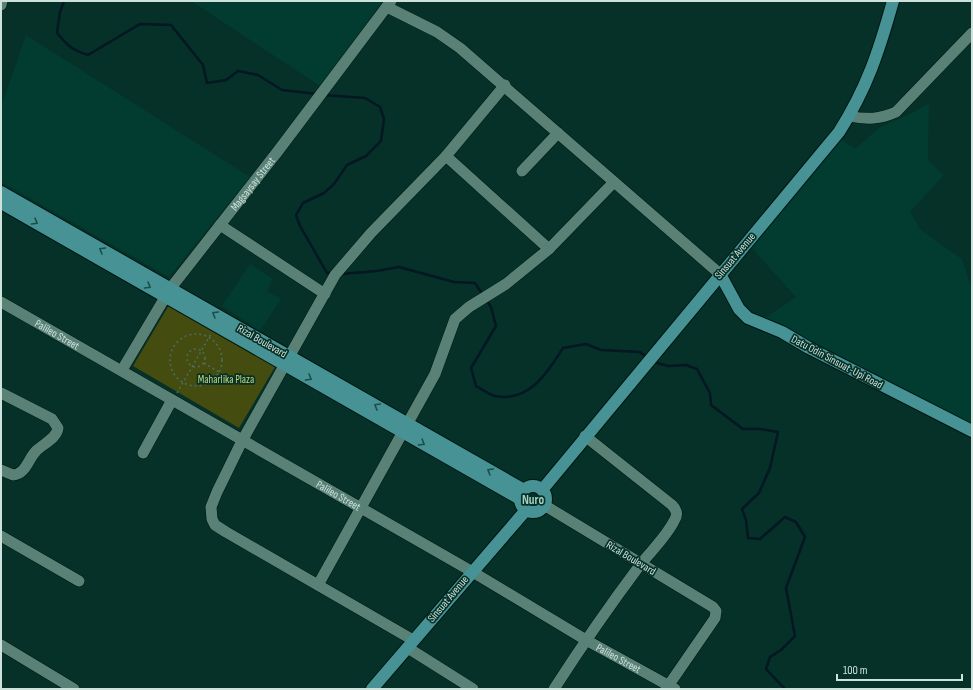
<svg xmlns="http://www.w3.org/2000/svg" width="973" height="690" font-family="'Sofia Sans Condensed',sans-serif">
<rect width="100%" height="100%" fill="#063128"/>
<g fill="#023b30">
<polygon points="191,1 383,1 320,86"/>
<polygon points="26,35 250,177 169,277 1,182 1,107"/>
<polygon points="929,103 928,160 944,175 910,212 921,230 962,259 972,289 972,426 861,371 765,318 796,297 749,245 839,138 855,149 880,127 908,115"/>
<polygon points="250,264 273,279 267,291 281,299 260,331 222,306"/>
</g>
<polygon fill="#444c0f" points="169,305 275,367 239,428 133,366"/>
<g fill="none" stroke-linecap="round" stroke-linejoin="round">
<g stroke="#041722" stroke-width="2.5">
<path d="M 64,1 L 60,12 L 57,33 C 68,46 72,50 88,55 L 140,24 L 171,25 L 203,65 L 207,83 L 226,80 L 238,71 L 258,75 L 282,90 L 317,94"/>
<polyline points="323,95 365,98 380,107 384,119 381,141 366,156 347,165 334,184 324,193 303,203 296,215 300,226 327,273 332,273"/>
<polyline points="341,274 377,271 399,267 454,282 475,283 483,295"/>
<path d="M 486,299 L 491,307 L 496,326 L 471,368 L 476,386 C 482,389 489,395 495,396 C 529,403 548,372 563,348 L 586,344 L 601,350 L 640,352 L 648,358"/>
<polyline points="654,362 668,366 686,365 697,369 710,393 711,405 743,429 760,429 778,432 770,468 759,493 742,509 746,520 748,538 760,539 785,517 796,522 805,537 786,588 795,636 781,650 770,657 766,669 785,689"/>
</g>
<defs>
<g id="minor">
<polyline points="1,5 2,1"/>
<polyline points="387,7 437,32 460,48 720,274"/>
<path d="M 849,116 C 867,120 880,119 896,112 L 972,33"/>
<polyline points="446,156 549,249"/>
<polyline points="522,171 558,133"/>
<polyline points="220,225 325,294"/>
<path id="s1" d="M 1,302 L 471,571 L 586,640 L 675,689"/>
<path id="s2" d="M 122,370 L 170,289 L 278,151 L 391,1"/>
<path d="M 1,393 L 52,419 L 58,428 C 57,438 43,444 36,451 C 28,459 26,474 13,475 L 1,470"/>
<polyline points="143,453 172,400"/>
<polyline points="544,505 713,607 716,611 715,618 666,689"/>
<polyline points="1,536 79,581"/>
<polyline points="318,585 435,374 455,319 469,307 506,284 549,249 614,182"/>
<polyline points="413,640 226,532 215,525 212,519 211,507 217,492 242,441 335,275 371,233 446,156 505,85"/>
<polyline points="1,645 74,689"/>
<polyline points="408,648 473,689"/>
<path d="M 554,689 C 581,647 610,605 640,565 C 651,551 666,537 674,521 C 678,515 677,510 672,505 L 585,436"/>
</g>
<g id="major">
<polyline points="1,192 524,490"/>
<polyline points="1,203 520,499"/>
<polyline points="720,274 739,309 748,318 782,332 809,348 972,431"/>
<circle cx="533" cy="499" r="13"/>
<path d="M 542,490 L 839,132 C 867,88 879,51 893,1"/>
<polyline points="372,689 526,510"/>
</g>
</defs>
<use href="#minor" stroke="#001711" stroke-width="12"/>
<use href="#major" stroke="#001711" stroke-width="14"/>
<g stroke="#4b6f67" stroke-width="1.5" stroke-dasharray="2 3" stroke-linecap="butt">
<circle cx="196" cy="360" r="26"/>
<circle cx="196" cy="358" r="9"/>
<polyline points="204,363 234,381"/>
<polyline points="177,393 211,334"/>
</g>
<use href="#minor" stroke="#598176" stroke-width="11"/>
<use href="#major" stroke="#469295" stroke-width="12"/>
</g>
<defs><path id="oneway-chevron" d="M-2-3.5L2.5 0L-2 3.5" fill="none" stroke-width="1.6" stroke-linecap="round" stroke-linejoin="round"/></defs>
<g stroke="#194e49">
<use href="#oneway-chevron" transform="translate(35 222) rotate(30)"/>
<use href="#oneway-chevron" transform="translate(102 250) rotate(-150)"/>
<use href="#oneway-chevron" transform="translate(148 286) rotate(30)"/>
<use href="#oneway-chevron" transform="translate(215 314) rotate(-150)"/>
<use href="#oneway-chevron" transform="translate(309 378) rotate(30)"/>
<use href="#oneway-chevron" transform="translate(377 406) rotate(-150)"/>
<use href="#oneway-chevron" transform="translate(422 443) rotate(30)"/>
<use href="#oneway-chevron" transform="translate(490 471) rotate(-150)"/>
</g>
<g text-anchor="middle" dominant-baseline="central" stroke-width="3.5" stroke-linejoin="round" paint-order="stroke">
<g font-size="11" fill="#cce2db" stroke="#063128">
<text stroke="none"><textPath href="#s2" startOffset="228">Magsaysay Street</textPath></text>
<text transform="translate(735 256) rotate(-50)">Sinsuat Avenue</text>
<text stroke="none"><textPath href="#s1" startOffset="65">Palileo Street</textPath></text>
<text transform="translate(262 341) rotate(30)">Rizal Boulevard</text>
<text transform="translate(837 362) rotate(28)">Datu Odin Sinsuat-Upi Road</text>
<text stroke="none"><textPath href="#s1" startOffset="389">Palileo Street</textPath></text>
<text transform="translate(631 558) rotate(31)">Rizal Boulevard</text>
<text transform="translate(448 599) rotate(-50)">Sinsuat Avenue</text>
<text stroke="none"><textPath href="#s1" startOffset="713">Palileo Street</textPath></text>
</g>
<g font-size="11" fill="#c6d57c" stroke="#063128">
<text x="226" y="379">Maharlika Plaza</text>
</g>
<g font-size="13" font-weight="bold" fill="#a5d0c3" stroke="#063128">
<text x="533" y="500">Nuro</text>
</g>
</g>
<rect width="973" height="690" fill="none" stroke="#cce2db" stroke-width="4"/>
<path d="M837 674v6h125v-6" fill="none" stroke="#cce2db" stroke-width="2"/>
<text x="843" y="674" font-size="12" fill="#cce2db" stroke="#063128" stroke-width="3" paint-order="stroke">100 m</text>
</svg>
